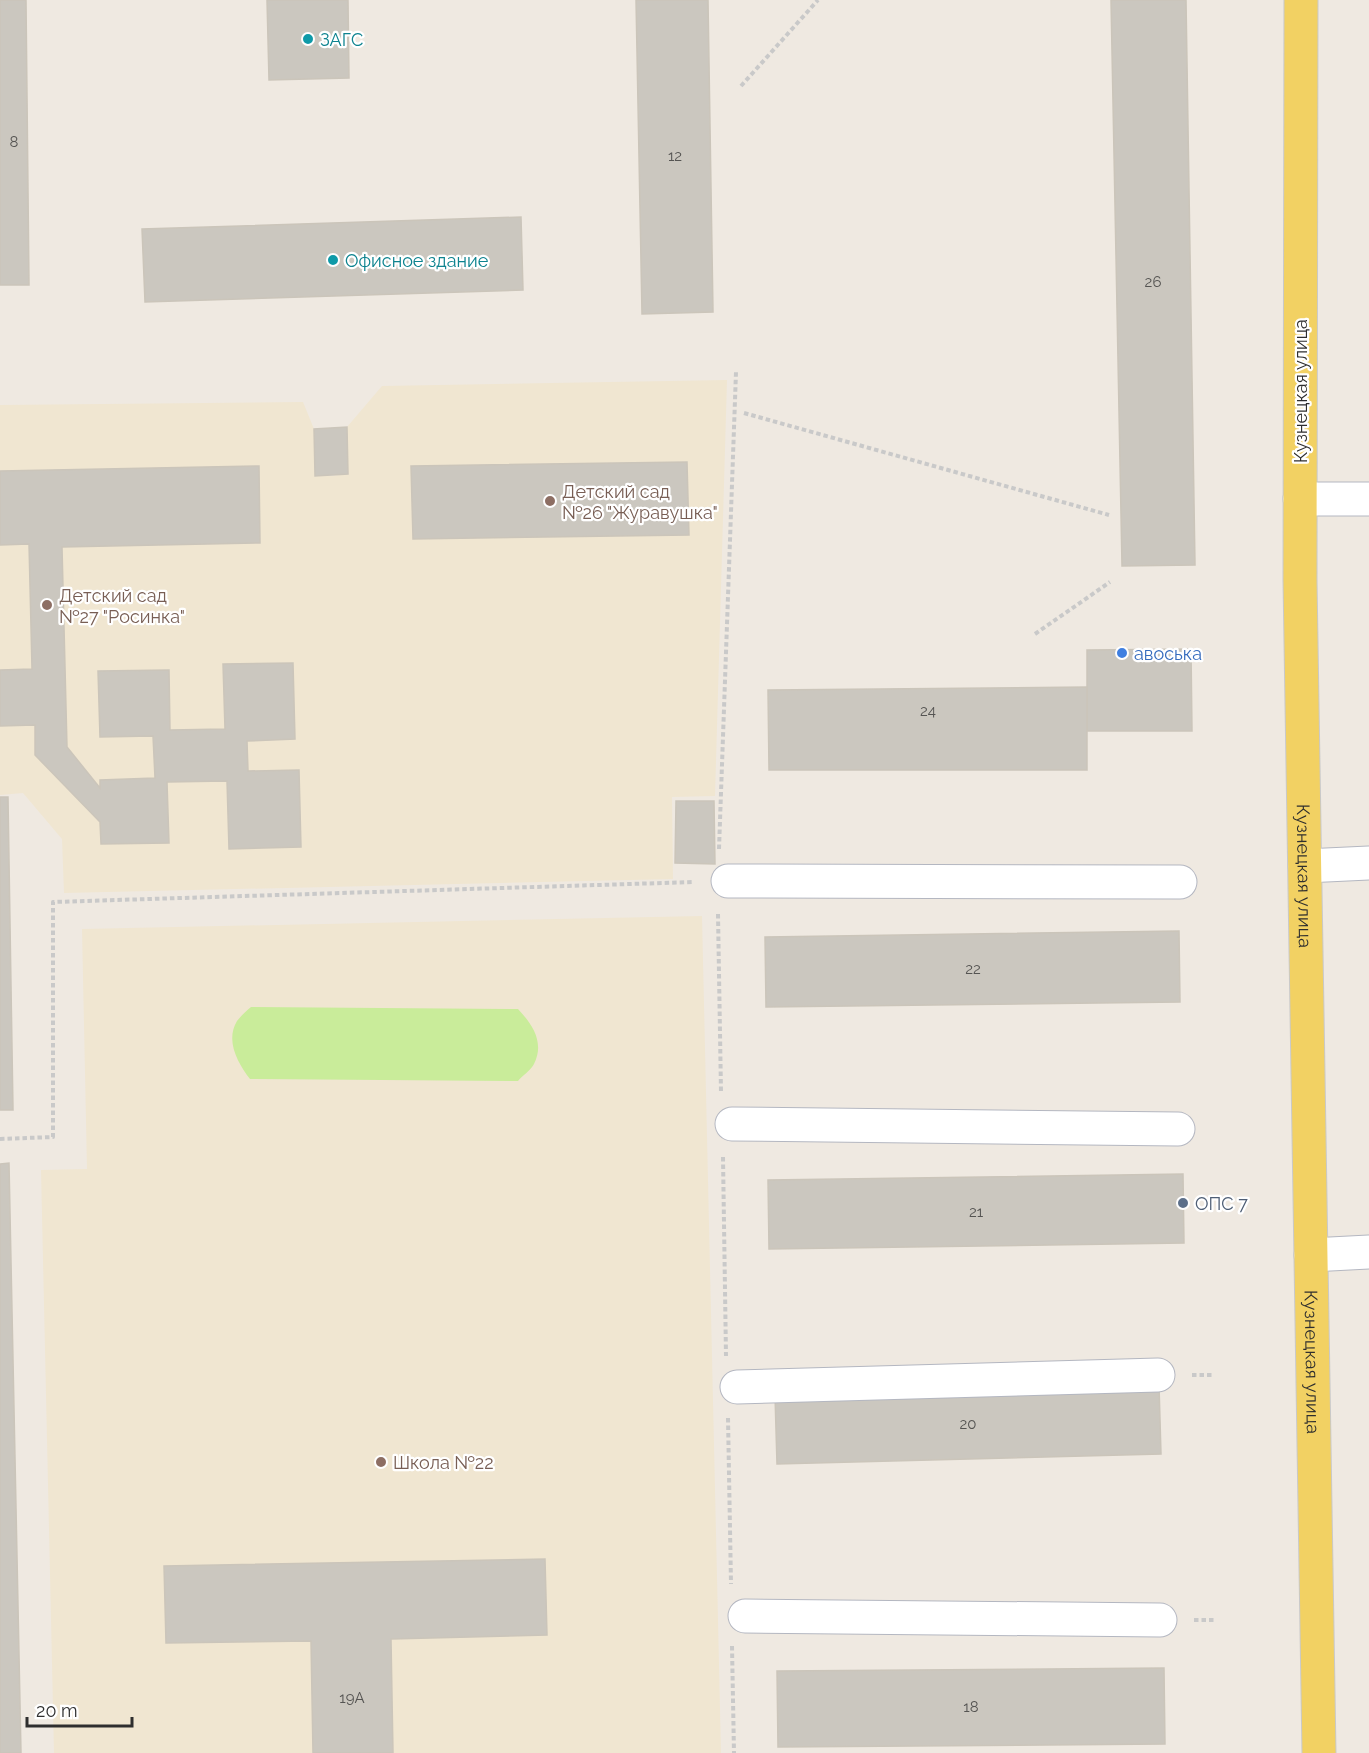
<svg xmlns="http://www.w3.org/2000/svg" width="1369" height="1753" font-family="Raleway,sans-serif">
<rect width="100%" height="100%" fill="#efe9e1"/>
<g fill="#f0e6d1">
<polygon points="727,380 715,796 672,797 673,879 64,893 62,839 23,793 0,795 0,405 303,402 314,429 315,476 330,476 348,474 347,427 382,386"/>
<polygon points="702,916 721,1753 54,1753 41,1170 87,1169 82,929"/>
</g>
<path fill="#c9ec9a" d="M 251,1007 L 518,1009 C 532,1024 545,1042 534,1064 C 531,1070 522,1076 518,1081 L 250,1079 C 238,1063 225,1041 237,1021 C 241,1016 246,1011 251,1007 Z"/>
<g fill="#cbc7bf" stroke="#cbc5ba" stroke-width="1.5">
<polygon points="0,0 26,0 29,285 0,285"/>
<polygon points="267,0 348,0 349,78 269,80"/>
<polygon points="636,0 708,0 713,312 642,314"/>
<polygon points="1111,0 1186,0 1195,565 1122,566"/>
<polygon points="521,217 523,290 145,302 142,229"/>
<polygon points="347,427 348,474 315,476 314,429"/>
<polygon points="687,462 689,535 413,539 411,466"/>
<polygon points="259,466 260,543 62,547 67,747 100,788 100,780 155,778 153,736 100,737 98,671 169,670 170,730 225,729 223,664 293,663 295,739 247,741 248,771 299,770 301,847 229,849 227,781 167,782 169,843 101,844 100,822 35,755 35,725 0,726 0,670 32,669 29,544 0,545 0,471"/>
<polygon points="1191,649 1192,731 1087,731 1087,650"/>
<polygon points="1087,687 1087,770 769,770 768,690"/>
<polygon points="0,797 8,797 13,1110 0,1110"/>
<polygon points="676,801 714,801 715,864 675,863"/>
<polygon points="1179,931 1180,1002 766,1007 765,937"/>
<polygon points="9,1163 21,1753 0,1753 0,1164"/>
<polygon points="1183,1174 1184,1243 769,1249 768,1180"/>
<polygon points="1159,1385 1161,1454 777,1464 775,1395"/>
<polygon points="545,1559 547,1635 391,1639 393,1753 313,1753 311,1641 166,1643 164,1566"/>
<polygon points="1164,1668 1165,1744 778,1747 777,1671"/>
</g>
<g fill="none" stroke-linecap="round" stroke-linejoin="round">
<defs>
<g id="minor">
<polyline points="1300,499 1369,499"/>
<polyline points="1305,866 1369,863"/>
<polyline points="728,881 1180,882"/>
<polyline points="732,1124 1178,1129"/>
<polyline points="1311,1255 1369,1252"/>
<polyline points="737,1387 1158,1375"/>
<polyline points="745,1616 1160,1620"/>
</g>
<g id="major">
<path id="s1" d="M 1301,0 L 1300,580 L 1319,1753"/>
</g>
</defs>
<use href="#minor" stroke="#b4b7c1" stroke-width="35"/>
<use href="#major" stroke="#c9c9c9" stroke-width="35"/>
<g stroke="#c9c9c9" stroke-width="4" stroke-dasharray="4.5 3" stroke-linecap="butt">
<polyline points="741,86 818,0"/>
<polyline points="744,413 1109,515"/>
<polyline points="1035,634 1110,582"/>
<polyline points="719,849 736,372"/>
<polyline points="718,914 721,1092"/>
<polyline points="0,1139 53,1137 53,902 694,882"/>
<polyline points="723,1157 726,1356"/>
<polyline points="1192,1375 1212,1375"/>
<polyline points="728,1418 731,1584"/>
<polyline points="1194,1620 1215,1620"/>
<polyline points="732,1646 734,1753"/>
</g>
<use href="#minor" stroke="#fff" stroke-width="33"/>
<use href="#major" stroke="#f2d163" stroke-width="33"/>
</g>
<g fill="#0f9aa8" stroke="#fff" stroke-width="2">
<circle cx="308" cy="39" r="6"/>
<circle cx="333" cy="260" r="6"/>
</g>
<g fill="#8d6e63" stroke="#fff" stroke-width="2">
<circle cx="550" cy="501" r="6"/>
<circle cx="47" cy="605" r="6"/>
<circle cx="381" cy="1462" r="6"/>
</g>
<circle fill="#3f7fe0" stroke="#fff" stroke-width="2" cx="1122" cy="653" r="6"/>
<circle fill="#5c6f8a" stroke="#fff" stroke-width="2" cx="1183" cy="1203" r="6"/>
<g text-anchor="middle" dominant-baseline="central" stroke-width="4.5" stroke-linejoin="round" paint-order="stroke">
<g font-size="15" fill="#555452">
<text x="14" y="142">8</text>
<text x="675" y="156">12</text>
<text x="1153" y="282">26</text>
<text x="928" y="711">24</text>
<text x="973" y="969">22</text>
<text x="976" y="1212">21</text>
<text x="968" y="1424">20</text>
<text x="352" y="1698">19А</text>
<text x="971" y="1707">18</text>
</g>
<g font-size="18" fill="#0d838f" stroke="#fff" text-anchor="start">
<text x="320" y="39">ЗАГС</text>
<text x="345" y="260">Офисное здание</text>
</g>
<g font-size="18" fill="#2e2e2e" stroke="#fff">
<text transform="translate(1300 391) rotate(-90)">Кузнецкая улица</text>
<text stroke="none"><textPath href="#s1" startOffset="876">Кузнецкая улица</textPath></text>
<text stroke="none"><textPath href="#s1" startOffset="1362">Кузнецкая улица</textPath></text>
</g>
<g font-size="18" fill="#785e54" stroke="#fff" text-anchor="start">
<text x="562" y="491">Детский сад<tspan x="562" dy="21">№26 "Журавушка"</tspan></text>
<text x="59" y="595">Детский сад<tspan x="59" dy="21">№27 "Росинка"</tspan></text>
<text x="393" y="1462">Школа №22</text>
</g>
<g font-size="18" fill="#366cbe" stroke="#fff" text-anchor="start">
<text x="1134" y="653">авоська</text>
</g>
<g font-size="18" fill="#4e5e75" stroke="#fff" text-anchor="start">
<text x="1195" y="1203">ОПС 7</text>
</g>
</g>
<path d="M27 1717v9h105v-9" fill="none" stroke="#2e2e2e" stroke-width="3"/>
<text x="36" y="1717" font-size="18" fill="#2e2e2e" stroke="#ffffff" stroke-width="4.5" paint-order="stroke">20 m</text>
</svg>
